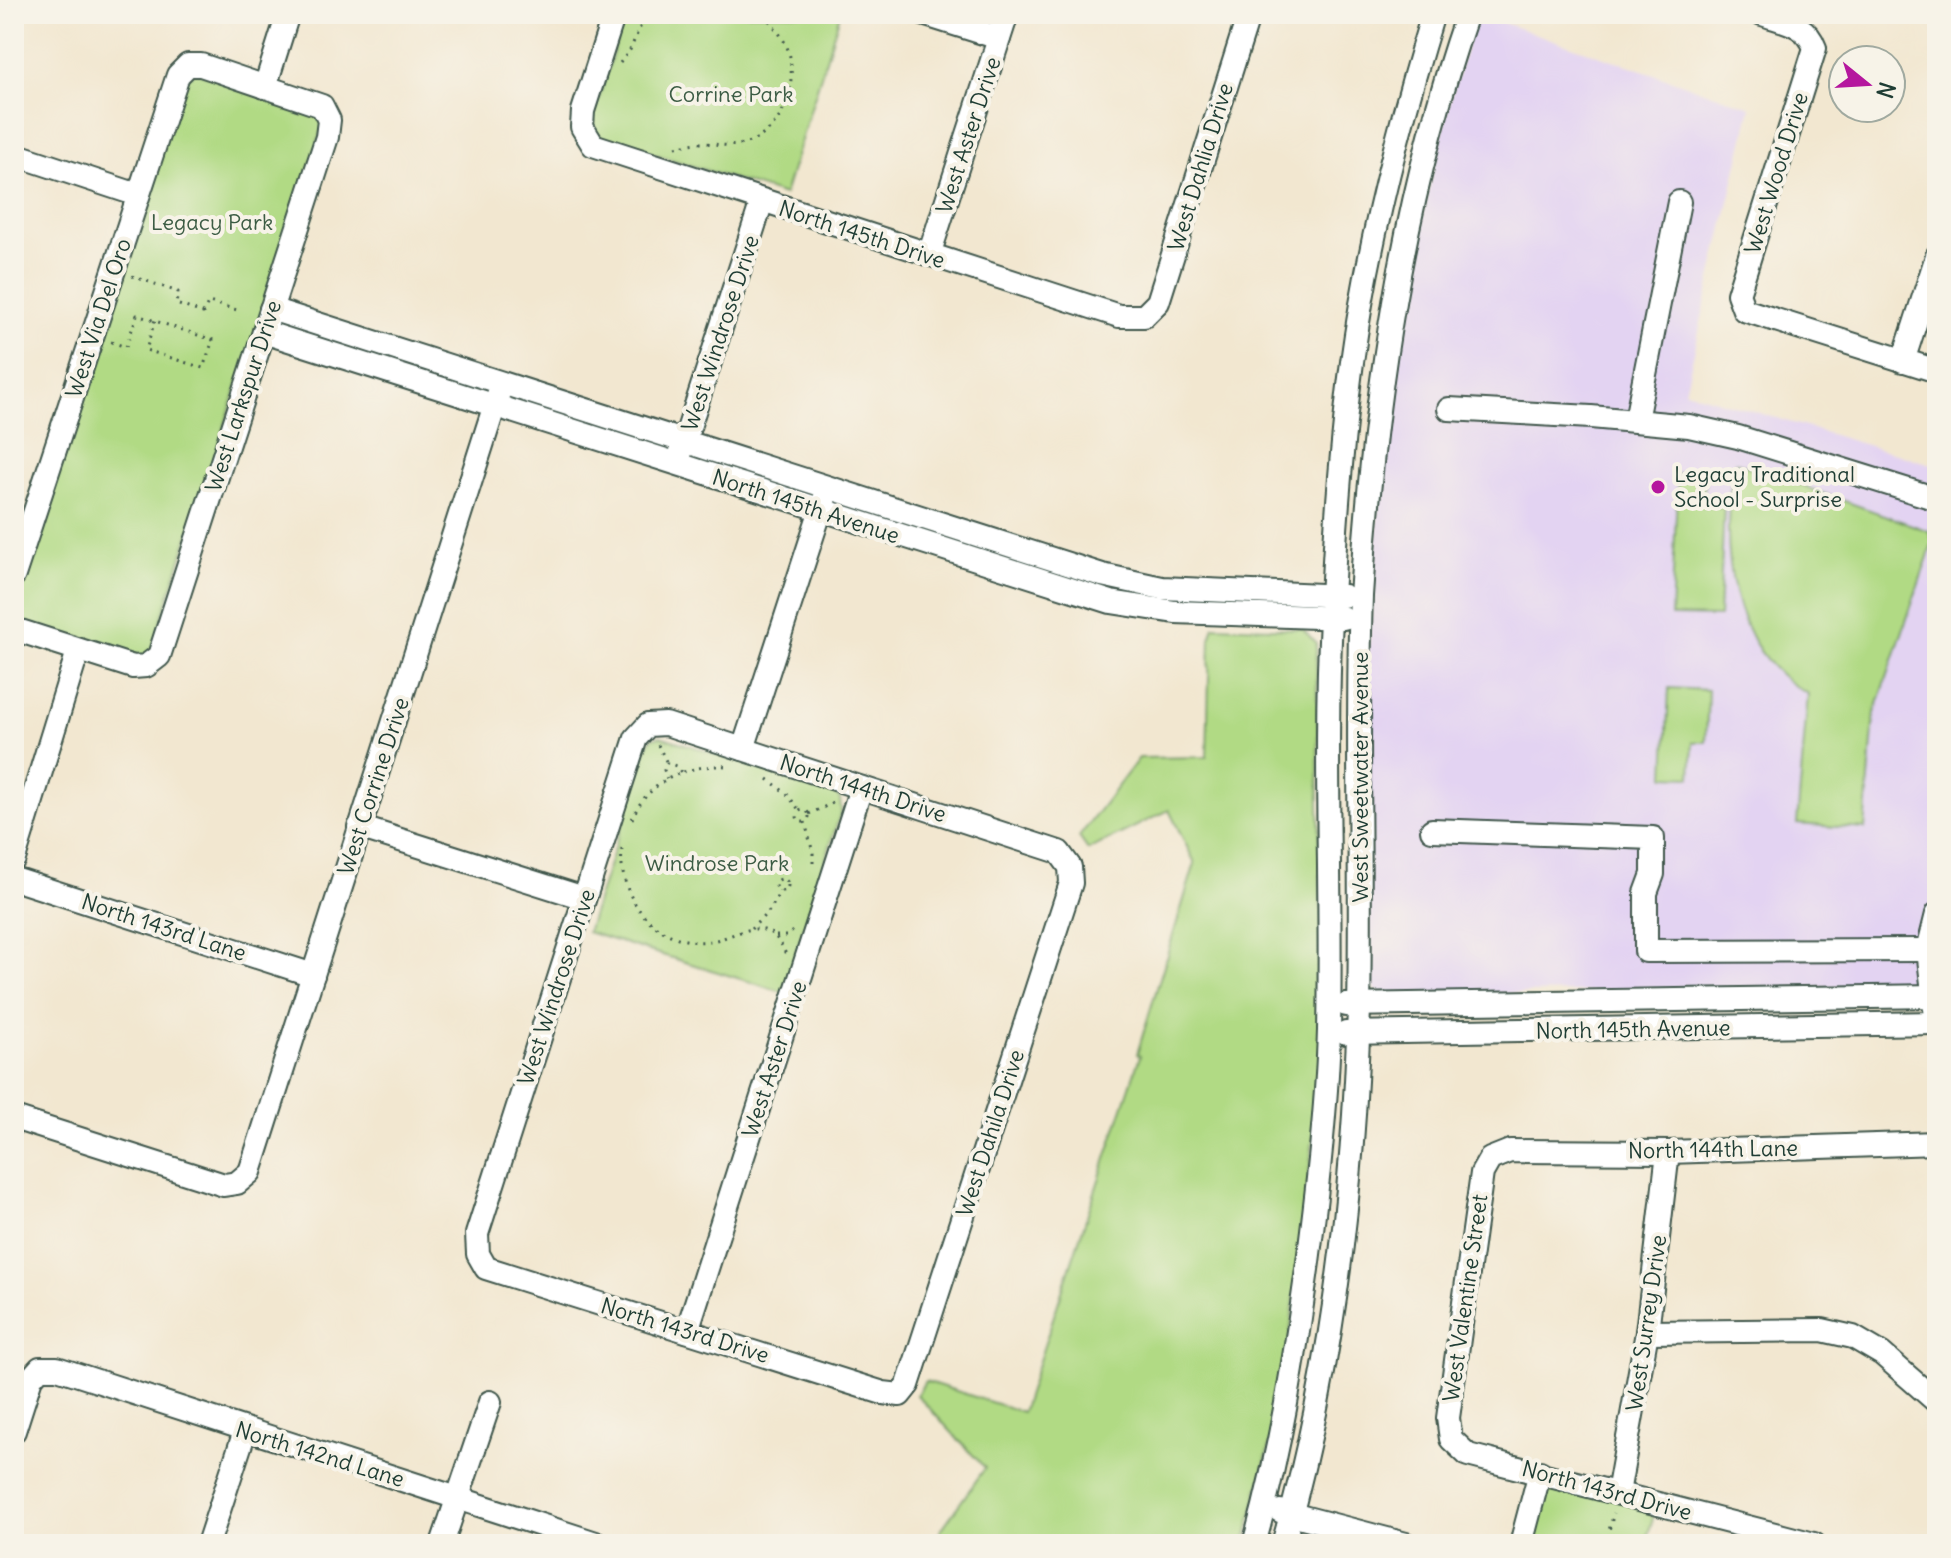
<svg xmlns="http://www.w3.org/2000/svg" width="1951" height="1558" font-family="Delius,sans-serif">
<rect width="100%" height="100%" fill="#f7f3e8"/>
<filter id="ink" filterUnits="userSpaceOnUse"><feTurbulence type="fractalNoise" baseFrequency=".0125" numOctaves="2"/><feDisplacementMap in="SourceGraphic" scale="16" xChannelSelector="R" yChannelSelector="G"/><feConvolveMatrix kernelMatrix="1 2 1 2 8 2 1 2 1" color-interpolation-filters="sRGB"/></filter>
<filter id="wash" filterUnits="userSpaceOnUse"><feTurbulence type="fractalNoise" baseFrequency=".006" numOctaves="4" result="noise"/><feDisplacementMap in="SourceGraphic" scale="32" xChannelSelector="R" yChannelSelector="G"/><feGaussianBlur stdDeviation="1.8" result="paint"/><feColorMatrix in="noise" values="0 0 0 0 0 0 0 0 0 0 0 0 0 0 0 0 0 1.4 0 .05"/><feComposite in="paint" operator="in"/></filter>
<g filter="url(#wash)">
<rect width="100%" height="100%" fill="#f2e7d0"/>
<polygon fill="#e3d3f2" points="1477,14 1751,107 1685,391 1937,466 1937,985 1382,996 1369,983 1369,646 1384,427 1408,276 1452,94"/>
<g fill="#b1da84" stroke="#688c5c" stroke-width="2">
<polygon points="625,14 840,14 784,195 601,137 594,131 593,117"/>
<polygon points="196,72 317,111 323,125 149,657 134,663 14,624 14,594 179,81"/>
<path d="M 1735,462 L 1929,531 L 1933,542 L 1874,716 L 1865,829 L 1797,824 L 1808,694 C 1728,652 1718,542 1735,462 Z"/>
<polygon points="1678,473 1705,475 1703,506 1724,507 1719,617 1671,616"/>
<polygon points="1214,626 1302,629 1316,642 1323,1018 1321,1072 1284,1385 1245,1544 937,1544 941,1530 985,1468 917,1395 925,1381 1022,1412 1140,1056 1137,1054 1195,863 1169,810 1088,850 1079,837 1139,758 1207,757 1210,639"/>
<polygon points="1669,688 1708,690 1706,742 1693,742 1691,777 1665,776"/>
<polygon points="660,736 833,792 840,799 841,811 783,992 587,932 646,749 652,738"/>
<polygon points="1543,1479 1656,1508 1645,1544 1526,1544"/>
</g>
</g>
<g filter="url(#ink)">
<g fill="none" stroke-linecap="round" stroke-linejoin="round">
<defs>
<g id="minor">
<polyline points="614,14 583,111 582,127 593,145 1119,316 1144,316 1158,302 1249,14"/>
<polyline points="923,14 999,38"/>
<path d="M 1762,14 C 1785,22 1806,23 1815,48 L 1738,294 L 1744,310 L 1937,371"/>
<polyline points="265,87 288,14"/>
<polyline points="14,154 138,195"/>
<polyline points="929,255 1007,14"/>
<polyline points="271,309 1102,575 1162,588 1344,596"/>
<polyline points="264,332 1111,602 1175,612 1344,618"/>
<polyline points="1903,361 1937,256"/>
<polyline points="1449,409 1591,417 1689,426 1738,437 1937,499"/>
<polyline points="1636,420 1679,202"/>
<polyline points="680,455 762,201"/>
<polyline points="14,575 178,75 188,65 201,65 322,106 329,120 327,137 159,656 146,666 133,667 14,629"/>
<polygon points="666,724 1059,852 1070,867 1071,883 908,1385 900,1395 883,1393 486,1268 478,1254 477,1234 636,738 648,725"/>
<polyline points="743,749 825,497"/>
<polyline points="359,827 584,898"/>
<polyline points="1432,830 1653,838 1653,874 1646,893 1646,951 1928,950"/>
<polyline points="14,859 78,651"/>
<polyline points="14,879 313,975"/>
<polyline points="1346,1005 1937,996"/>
<polyline points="1935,1009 1928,950 1937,914"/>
<polyline points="1346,1033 1937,1023"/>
<polyline points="14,1118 224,1185 237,1183 250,1172 499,392"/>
<polyline points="687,1331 861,788"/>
<polyline points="1647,1332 1822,1330 1853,1337 1882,1354 1937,1402"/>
<polyline points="14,1431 31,1378 40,1368 57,1368 599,1544"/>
<polyline points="1618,1493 1647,1332 1668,1152"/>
<polyline points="1280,1511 1406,1544"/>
<polyline points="208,1544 245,1431"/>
<polyline points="442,1544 490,1402"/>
<path d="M 1254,1544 C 1280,1452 1295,1357 1308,1262 C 1318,1185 1327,1107 1329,1030 C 1332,892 1324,755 1331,618 C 1335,532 1341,447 1352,362 C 1368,244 1398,128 1433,14"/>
<path d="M 1283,1544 C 1333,1371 1354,1187 1359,1007 C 1362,870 1356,733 1361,596 C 1373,400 1402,201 1467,14"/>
<polyline points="1521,1544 1540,1472"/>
<polyline points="1814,1544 1468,1455 1451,1439 1448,1418 1482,1173 1490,1159 1510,1151 1668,1152 1937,1143"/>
</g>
</defs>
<use href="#minor" stroke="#3f564b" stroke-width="26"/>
<g stroke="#3f564b" stroke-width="3" stroke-dasharray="2 6" stroke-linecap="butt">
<polyline points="620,63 630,50 646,14"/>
<path d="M 676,147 C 684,145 692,143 701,143 C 713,143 726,147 738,145 C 780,138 796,94 790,57 C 787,40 774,27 764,14"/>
<polyline points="132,276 178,292 176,304 203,313 209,302 237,310"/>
<polyline points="111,342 126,347 137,315 213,340 203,368 146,350 155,320"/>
<polyline points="658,745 667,763"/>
<polyline points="667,779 664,770 667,763 676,766 681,772"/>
<polyline points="768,779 787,794 800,811"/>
<circle cx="803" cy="816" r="6"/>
<polyline points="809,814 835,802"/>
<path d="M 632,819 C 647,781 688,764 727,766"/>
<polyline points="805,822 813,853 813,869"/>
<path d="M 622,849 C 617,899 658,948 711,941 C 728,939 747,925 764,930 C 777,934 782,945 787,957"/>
<circle cx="782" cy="885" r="6"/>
<polyline points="751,929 771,909 780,891"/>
<polyline points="776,936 786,936 794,930"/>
<polyline points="1605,1544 1614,1513"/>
</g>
<use href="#minor" stroke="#fff" stroke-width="22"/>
</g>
</g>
<circle fill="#b5179e" stroke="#f7f3e8" stroke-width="3" cx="1658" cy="487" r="8"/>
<g text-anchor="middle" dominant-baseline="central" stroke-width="8" stroke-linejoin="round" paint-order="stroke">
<g font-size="22" fill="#3c5c44" stroke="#f7f3e8">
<text x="731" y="94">Corrine Park</text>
<text x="212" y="222">Legacy Park</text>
<text x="717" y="863">Windrose Park</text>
</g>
<g font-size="22" fill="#1f3d34" stroke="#f7f3e8">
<text transform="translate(968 135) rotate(-72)">West Aster Drive</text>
<text transform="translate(1200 167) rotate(-73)">West Dahlia Drive</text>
<text transform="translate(1776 173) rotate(-73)">West Wood Drive</text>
<text transform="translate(862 234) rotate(18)">North 145th Drive</text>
<text transform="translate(98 318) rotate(-72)">West Via Del Oro</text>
<text transform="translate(720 333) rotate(-72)">West Windrose Drive</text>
<text transform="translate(243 396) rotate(-72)">West Larkspur Drive</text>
<text transform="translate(806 506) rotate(18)">North 145th Avenue</text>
<text transform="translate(1360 777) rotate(-90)">West Sweetwater Avenue</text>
<text transform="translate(373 786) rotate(-72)">West Corrine Drive</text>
<text transform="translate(863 788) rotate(18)">North 144th Drive</text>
<text transform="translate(164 927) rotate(18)">North 143rd Lane</text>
<text transform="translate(556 987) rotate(-72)">West Windrose Drive</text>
<text transform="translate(1633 1029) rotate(-1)">North 145th Avenue</text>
<text transform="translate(774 1059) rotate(-72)">West Aster Drive</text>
<text transform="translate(990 1133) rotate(-72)">West Dahila Drive</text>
<text transform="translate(1713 1149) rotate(-1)">North 144th Lane</text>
<text transform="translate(1465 1298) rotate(-82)">West Valentine Street</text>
<text transform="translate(1646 1323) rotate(-82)">West Surrey Drive</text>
<text transform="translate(685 1330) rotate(17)">North 143rd Drive</text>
<text transform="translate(320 1454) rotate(17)">North 142nd Lane</text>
<text transform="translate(1607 1490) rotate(15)">North 143rd Drive</text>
</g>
<g font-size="22" fill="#1f3d34" stroke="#f7f3e8" text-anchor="start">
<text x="1674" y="474">Legacy Traditional<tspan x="1674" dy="25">School - Surprise</tspan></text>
</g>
</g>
<rect width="1951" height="1558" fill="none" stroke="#f7f3e8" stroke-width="48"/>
<g transform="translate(1867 84) rotate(108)"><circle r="38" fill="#f7f3e8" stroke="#a1aaa0" stroke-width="2"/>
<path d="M0-6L14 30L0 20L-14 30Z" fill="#b5179e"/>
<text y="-12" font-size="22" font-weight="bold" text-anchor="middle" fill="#1f3d34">N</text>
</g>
</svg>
